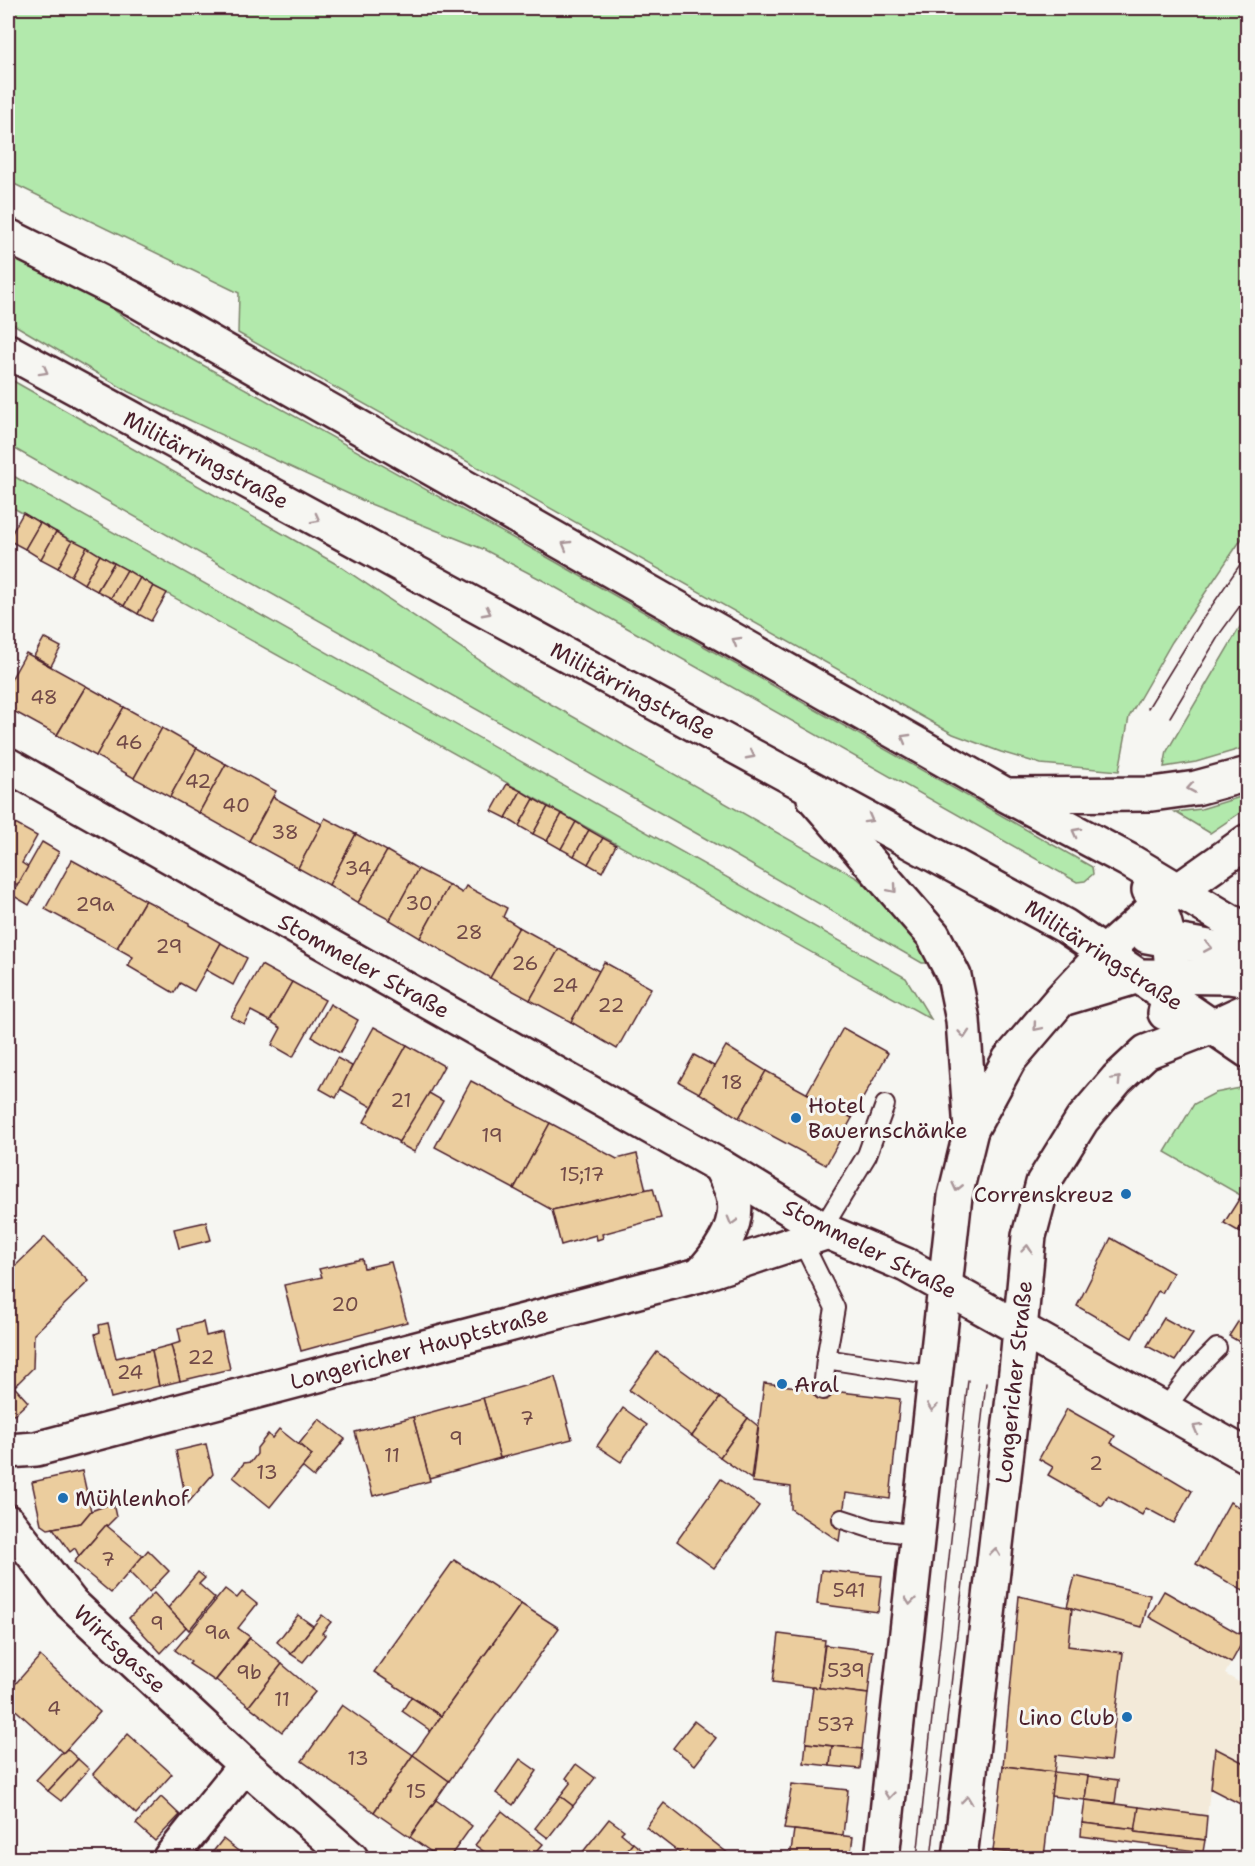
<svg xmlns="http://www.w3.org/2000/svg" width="1255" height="1866" font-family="'Shantell Sans',sans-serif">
<rect width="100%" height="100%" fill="#f6f6f2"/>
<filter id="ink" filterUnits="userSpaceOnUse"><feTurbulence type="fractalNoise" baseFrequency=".0167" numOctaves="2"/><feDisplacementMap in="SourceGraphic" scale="12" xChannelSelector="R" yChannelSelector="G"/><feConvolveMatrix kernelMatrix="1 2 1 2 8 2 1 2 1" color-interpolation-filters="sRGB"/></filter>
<g filter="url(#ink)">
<polygon fill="#f3ead9" points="1019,1596 1142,1627 1150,1616 1231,1663 1225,1674 1247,1687 1247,1765 1215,1748 1207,1816 1115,1803 1117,1780 1003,1766"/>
<g fill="#b2e9ac" stroke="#7e846c" stroke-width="1.5">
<polygon points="8,8 1247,8 1247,531 1172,642 1129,717 1119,771 1041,764 1001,752 953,734 238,333 239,293 8,181"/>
<polygon points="8,256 105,304 158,340 554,561 1092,867 1093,874 1085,881 1077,882 544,581 483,549 368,503 129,392 8,321"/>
<polygon points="8,378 338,565 512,682 857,878 899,915 929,963 922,963 717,845 8,445"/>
<polygon points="8,473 906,978 931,1019 8,505"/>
<polygon points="1247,615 1247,747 1196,762 1164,767 1167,751"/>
<polygon points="1247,795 1247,808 1210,833 1175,812 1201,809"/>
<polygon points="1240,1088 1247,1090 1247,1199 1165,1152 1194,1104 1215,1093"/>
</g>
<g fill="#ebcd9e" stroke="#4a1f2b" stroke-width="1.5">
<polygon points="23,513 40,523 25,549 8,540"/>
<polygon points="40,523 56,532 41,559 25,549"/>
<polygon points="56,532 73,542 58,568 41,559"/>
<polygon points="73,540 87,547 71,576 58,568"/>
<polygon points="87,547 100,555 84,584 71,576"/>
<polygon points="100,555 114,563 97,591 84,584"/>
<polygon points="114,563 127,570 111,598 97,591"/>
<polygon points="127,570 140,578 124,606 111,598"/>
<polygon points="140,578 153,586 138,614 124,606"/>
<polygon points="153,586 167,593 151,621 138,614"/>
<polygon points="44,638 61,647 51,666 34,656"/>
<polygon points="26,653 86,686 57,735 8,708 8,685"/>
<polygon points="86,686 124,707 96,756 57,735"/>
<polygon points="124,707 162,728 134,778 96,756"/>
<polygon points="162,728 197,748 170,797 134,778"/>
<polygon points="197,748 226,764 199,813 170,797"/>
<polygon points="226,764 276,791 249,841 199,813"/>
<polygon points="507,784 521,791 506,818 492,811"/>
<polygon points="521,791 534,799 519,826 506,818"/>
<polygon points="273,797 322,824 298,868 249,841"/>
<polygon points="534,799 548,807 533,834 519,826"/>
<polygon points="548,807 562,814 547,841 533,834"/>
<polygon points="562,814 576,822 561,849 547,841"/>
<polygon points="325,818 356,834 329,885 298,868"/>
<polygon points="8,820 37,836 22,863 28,867 18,886 11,882 12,879 8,877"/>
<polygon points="576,822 589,830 574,856 561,849"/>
<polygon points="589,830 603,838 588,864 574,856"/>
<polygon points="356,834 387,851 358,903 329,885"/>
<polygon points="603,838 616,845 602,872 588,864"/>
<polygon points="42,842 59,852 29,905 12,895"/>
<polygon points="387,851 418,869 390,920 358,903"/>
<polygon points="72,860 145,900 117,948 45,909"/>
<polygon points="418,869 449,885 420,938 390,920"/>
<polygon points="449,885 462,893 466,886 507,908 503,917 519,927 490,978 420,938"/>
<polygon points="145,900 189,923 189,925 221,943 194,991 180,983 174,993 128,966 133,957 117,948"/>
<polygon points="519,927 559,949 530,1000 490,978"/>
<polygon points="221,943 247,958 233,985 206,970"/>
<polygon points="559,949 599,971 571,1022 530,1000"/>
<polygon points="604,962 651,988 617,1049 571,1022"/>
<polygon points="261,965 292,982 270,1021 251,1011 244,1024 231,1017"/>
<polygon points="292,982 325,1000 293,1057 272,1045 281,1028 270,1021"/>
<polygon points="330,1004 358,1020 340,1053 312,1037"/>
<polygon points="374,1027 407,1045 372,1107 340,1089"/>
<polygon points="843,1028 888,1053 852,1118 807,1093"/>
<polygon points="407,1045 444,1066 411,1126 409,1125 399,1142 364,1122"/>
<polygon points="726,1046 766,1071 739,1118 699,1093"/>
<polygon points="694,1055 714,1066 699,1093 679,1082"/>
<polygon points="337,1058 352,1066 336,1098 320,1089"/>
<polygon points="766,1071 852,1118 826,1165 739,1118"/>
<polygon points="471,1081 550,1123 514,1189 435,1147"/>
<polygon points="429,1093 443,1101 414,1152 398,1143"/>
<polygon points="550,1123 617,1159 637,1154 646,1190 552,1210 514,1189"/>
<polygon points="653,1188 661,1218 602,1234 603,1238 597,1240 596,1235 561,1245 552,1210"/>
<polygon points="1241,1196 1248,1199 1248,1216 1238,1231 1224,1223"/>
<polygon points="1248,1216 1248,1236 1239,1231"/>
<polygon points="206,1222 211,1240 179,1248 174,1229"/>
<polygon points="45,1237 89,1281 34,1334 33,1368 14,1387 8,1380 8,1273"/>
<polygon points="1111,1238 1173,1273 1162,1293 1158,1291 1132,1338 1077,1306"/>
<polygon points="362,1259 364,1268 391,1262 407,1322 301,1351 284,1285 322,1277 319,1269"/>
<polygon points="1248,1306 1248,1347 1229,1336"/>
<polygon points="1164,1318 1193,1334 1175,1361 1147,1346"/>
<polygon points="203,1322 206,1336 222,1332 230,1369 180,1381 171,1345 181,1342 178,1328"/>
<polygon points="108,1323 116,1358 152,1350 159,1386 111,1398 95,1334 100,1332 99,1325"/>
<polygon points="171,1345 180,1381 159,1386 152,1350"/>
<polygon points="657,1352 720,1398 692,1436 629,1390"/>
<polygon points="555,1377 572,1439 500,1458 483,1398"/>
<polygon points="8,1380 28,1402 14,1415 8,1409"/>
<polygon points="764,1383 900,1399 890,1499 846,1493 839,1541 791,1509 791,1487 752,1482"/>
<polygon points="483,1398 500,1458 429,1478 413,1417"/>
<polygon points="720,1398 748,1418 720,1457 692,1436"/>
<polygon points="623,1408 647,1425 621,1462 597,1446"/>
<polygon points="1067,1409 1115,1436 1111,1443 1192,1491 1174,1523 1146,1508 1142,1515 1108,1496 1102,1506 1048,1475 1053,1467 1039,1459"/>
<polygon points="413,1417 430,1481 373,1496 355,1432"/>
<polygon points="748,1418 758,1426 751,1479 720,1457"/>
<polygon points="319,1419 345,1439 314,1477 302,1467 312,1455 299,1444"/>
<polygon points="279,1429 312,1455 270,1507 233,1477 244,1463 251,1462 257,1454 257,1448 268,1434 272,1438"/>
<polygon points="206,1444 213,1474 187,1504 176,1451"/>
<polygon points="82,1471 91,1511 81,1523 48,1529 41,1524 32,1482"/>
<polygon points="721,1479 759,1506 714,1568 677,1541"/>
<polygon points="1230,1502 1248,1512 1247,1593 1196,1564"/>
<polygon points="113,1503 116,1517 107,1526 106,1525 79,1556 75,1548 70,1552 53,1528 81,1523 91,1511"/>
<polygon points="106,1525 143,1556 111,1593 74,1562"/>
<polygon points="148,1550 169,1571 149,1592 129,1572"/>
<polygon points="454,1560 521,1604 441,1716 374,1672"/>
<polygon points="821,1570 882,1576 878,1612 817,1604"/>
<polygon points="198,1572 205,1578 199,1584 215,1598 189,1630 168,1608"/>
<polygon points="1075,1576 1150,1595 1142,1627 1067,1607"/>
<polygon points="225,1589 237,1598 242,1592 257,1604 238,1628 250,1637 215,1681 189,1664 191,1662 175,1650"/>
<polygon points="1164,1591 1245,1637 1231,1663 1149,1617"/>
<polygon points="154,1593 186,1627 161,1653 129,1618"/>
<polygon points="1019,1596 1072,1608 1068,1646 1123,1653 1110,1761 1056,1755 1054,1772 1003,1766"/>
<polygon points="521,1604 559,1628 449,1781 413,1755"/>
<polygon points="298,1615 313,1626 291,1654 277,1642"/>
<polygon points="322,1615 331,1622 322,1633 325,1635 303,1662 291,1654"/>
<polygon points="779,1634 825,1640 819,1688 773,1682"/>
<polygon points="250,1638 282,1664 249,1706 216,1680"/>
<polygon points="825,1645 873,1651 868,1694 819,1688"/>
<polygon points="40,1656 100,1712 63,1753 8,1703 8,1692"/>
<polygon points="282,1664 315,1692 282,1732 249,1706"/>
<polygon points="813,1687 868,1694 862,1749 806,1743"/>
<polygon points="411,1697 441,1716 431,1731 402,1711"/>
<polygon points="342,1705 413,1755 374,1812 302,1761"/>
<polygon points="694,1721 716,1738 695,1765 673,1748"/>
<polygon points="128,1734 172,1774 136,1814 93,1774"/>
<polygon points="806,1743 832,1746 830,1766 804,1763"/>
<polygon points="832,1746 862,1749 860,1769 830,1766"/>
<polygon points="1215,1748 1248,1765 1248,1808 1211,1789"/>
<polygon points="67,1749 78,1759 48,1791 36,1780 62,1752 63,1753"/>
<polygon points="413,1755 449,1781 410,1837 374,1812"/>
<polygon points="78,1759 89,1769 61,1801 48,1791"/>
<polygon points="520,1759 537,1771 513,1805 496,1793"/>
<polygon points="576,1764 595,1778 573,1806 560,1796 571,1782 566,1778"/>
<polygon points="1003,1766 1054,1772 1044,1857 993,1851"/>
<polygon points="1054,1772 1088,1776 1085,1800 1051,1796"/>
<polygon points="1088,1776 1118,1780 1115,1803 1085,1800"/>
<polygon points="792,1784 848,1790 843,1835 784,1829"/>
<polygon points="560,1796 573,1806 548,1838 535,1828"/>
<polygon points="161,1797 180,1815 155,1841 136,1824"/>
<polygon points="436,1800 472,1826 449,1858 440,1858 410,1837"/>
<polygon points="1085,1800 1139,1807 1136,1829 1082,1823"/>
<polygon points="664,1803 734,1858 686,1858 646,1827"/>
<polygon points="1139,1807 1207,1816 1205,1840 1135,1832"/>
<polygon points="502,1811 543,1844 531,1858 493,1858 475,1845"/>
<polygon points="609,1819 624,1830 621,1833 633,1843 621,1858 588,1858 582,1853"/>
<polygon points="1082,1823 1136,1829 1135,1832 1205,1840 1203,1852 1081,1836"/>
<polygon points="794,1830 853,1837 850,1858 790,1858"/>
<polygon points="223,1839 247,1858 208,1858"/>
<polygon points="633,1843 646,1853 642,1858 621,1858"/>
<polygon points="993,1851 1024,1854 1023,1858 992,1858"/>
</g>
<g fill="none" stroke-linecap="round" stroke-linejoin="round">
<defs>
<g id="lane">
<polyline points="822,1229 867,1155 885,1105"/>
<polyline points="802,1241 835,1308 826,1359"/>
<polyline points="823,1390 826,1359 935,1376"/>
<polyline points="1164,1410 1192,1373 1217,1348"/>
<polyline points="842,1519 873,1529 917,1535"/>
</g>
<g id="street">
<polyline points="8,765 720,1166 828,1232 906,1265 1248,1456"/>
<path d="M 699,1275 C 719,1254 743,1223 732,1192 C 729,1183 724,1175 720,1166"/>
<polyline points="8,1451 36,1449 699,1275 828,1232"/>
<polyline points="8,1522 71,1603 245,1765 351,1858"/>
<polyline points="170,1858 245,1765"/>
</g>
<g id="secondary">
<polyline points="8,236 134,299 1006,795 1128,860 1248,932"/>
<polyline points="8,351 1065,926 1248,1051"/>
<polyline points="1009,795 1152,794 1196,788 1248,774"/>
<polyline points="814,798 933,935 954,976 963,1020 971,1130"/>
<path d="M 1149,890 C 1172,923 1177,975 1165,1013"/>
<polyline points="1147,936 1248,954"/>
<polyline points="1062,999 1139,976 1229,977 1248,980"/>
<polyline points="882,1858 955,1196 971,1130 1009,1060 1061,999 1105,952 1159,904 1248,841"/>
<polyline points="960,1858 1016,1371 1029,1236 1043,1183 1082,1120 1117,1079 1146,1052 1213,1026 1248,1010"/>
</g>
</defs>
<use href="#lane" stroke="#4a1f2b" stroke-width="22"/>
<use href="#street" stroke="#4a1f2b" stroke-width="38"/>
<use href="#secondary" stroke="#4a1f2b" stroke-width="38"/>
<use href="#lane" stroke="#f6f6f2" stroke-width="18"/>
<use href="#street" stroke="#f6f6f2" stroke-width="33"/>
<use href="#secondary" stroke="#f6f6f2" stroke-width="33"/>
<g stroke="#4a1f2b" stroke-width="1.5">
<polyline points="1148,708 1202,620 1248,553"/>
<polyline points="1170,717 1221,632 1248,595"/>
<polyline points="917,1858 968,1380"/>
<polyline points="931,1858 986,1383"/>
</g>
</g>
<defs><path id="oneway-chevron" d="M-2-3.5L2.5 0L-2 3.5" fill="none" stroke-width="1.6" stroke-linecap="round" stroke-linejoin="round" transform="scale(1.5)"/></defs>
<g stroke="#a99598">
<use href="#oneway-chevron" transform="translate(44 371) rotate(29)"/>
<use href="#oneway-chevron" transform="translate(316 519) rotate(28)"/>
<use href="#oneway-chevron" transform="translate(566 545) rotate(-150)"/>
<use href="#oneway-chevron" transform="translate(487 612) rotate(28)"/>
<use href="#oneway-chevron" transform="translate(736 641) rotate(-150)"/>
<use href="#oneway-chevron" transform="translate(905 738) rotate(-150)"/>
<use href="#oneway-chevron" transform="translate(751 755) rotate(28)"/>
<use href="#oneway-chevron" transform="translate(1191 788) rotate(170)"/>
<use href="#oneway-chevron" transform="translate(869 819) rotate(29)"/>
<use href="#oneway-chevron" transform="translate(1076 832) rotate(-152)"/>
<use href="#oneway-chevron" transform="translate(893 889) rotate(49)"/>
<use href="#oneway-chevron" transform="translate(1208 947) rotate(10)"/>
<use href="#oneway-chevron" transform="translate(1037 1027) rotate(130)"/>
<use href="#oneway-chevron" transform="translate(964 1034) rotate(86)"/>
<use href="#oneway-chevron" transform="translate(1117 1080) rotate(-47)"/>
<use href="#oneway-chevron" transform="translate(957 1187) rotate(103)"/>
<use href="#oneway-chevron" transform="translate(732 1221) rotate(106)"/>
<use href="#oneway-chevron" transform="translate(1027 1249) rotate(-85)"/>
<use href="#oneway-chevron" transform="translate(932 1407) rotate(97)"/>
<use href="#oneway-chevron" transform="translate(1197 1428) rotate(-151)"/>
<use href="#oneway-chevron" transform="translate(995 1552) rotate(-83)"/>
<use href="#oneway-chevron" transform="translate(910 1601) rotate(96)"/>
<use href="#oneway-chevron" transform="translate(889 1795) rotate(96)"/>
<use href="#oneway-chevron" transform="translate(967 1800) rotate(-83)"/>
</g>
</g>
<g fill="#1f6fb2" stroke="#f6f6f2" stroke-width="2">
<circle cx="796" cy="1118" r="6"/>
<circle cx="1126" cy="1194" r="6"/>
<circle cx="782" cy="1384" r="6"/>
<circle cx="63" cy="1498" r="6"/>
<circle cx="1127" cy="1717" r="6"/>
</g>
<g text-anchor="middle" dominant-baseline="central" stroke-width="6" stroke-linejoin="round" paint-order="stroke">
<g font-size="20" fill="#724a48">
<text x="44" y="697">48</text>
<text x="129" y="742">46</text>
<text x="198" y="781">42</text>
<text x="236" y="805">40</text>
<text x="285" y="832">38</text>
<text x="358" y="868">34</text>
<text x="419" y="903">30</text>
<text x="95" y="904">29a</text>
<text x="469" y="932">28</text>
<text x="169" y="946">29</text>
<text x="525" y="963">26</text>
<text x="565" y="985">24</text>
<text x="611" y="1005">22</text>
<text x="732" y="1082">18</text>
<text x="401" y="1100">21</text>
<text x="492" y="1135">19</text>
<text x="582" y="1174">15;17</text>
<text x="345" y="1304">20</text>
<text x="201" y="1357">22</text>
<text x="130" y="1372">24</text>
<text x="527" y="1418">7</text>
<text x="456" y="1438">9</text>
<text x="392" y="1455">11</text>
<text x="1096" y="1463">2</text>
<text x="267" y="1472">13</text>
<text x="108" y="1559">7</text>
<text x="849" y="1590">541</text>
<text x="157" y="1623">9</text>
<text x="217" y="1632">9a</text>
<text x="846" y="1670">539</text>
<text x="249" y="1672">9b</text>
<text x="282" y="1699">11</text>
<text x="54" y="1708">4</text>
<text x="836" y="1724">537</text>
<text x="358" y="1758">13</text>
<text x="416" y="1791">15</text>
</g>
<g font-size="22" fill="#4a1f2b" stroke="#f6f6f2">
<text transform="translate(206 460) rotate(28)">Militärringstraße</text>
<text transform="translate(633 691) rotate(28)">Militärringstraße</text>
<text transform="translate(1104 955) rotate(33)">Militärringstraße</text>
<text transform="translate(364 966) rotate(29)">Stommeler Straße</text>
<text transform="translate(870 1249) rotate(27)">Stommeler Straße</text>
<text transform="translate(419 1348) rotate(-15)">Longericher Hauptstraße</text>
<text transform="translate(1014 1382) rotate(-84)">Longericher Straße</text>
<text transform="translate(120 1649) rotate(43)">Wirtsgasse</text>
</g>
<g font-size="22" fill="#4a1f2b" stroke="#f6f6f2" text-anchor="start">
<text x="808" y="1105">Hotel<tspan x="808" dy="25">Bauernschänke</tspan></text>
<text x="1114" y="1194" text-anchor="end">Correnskreuz</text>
<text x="794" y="1384">Aral</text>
<text x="75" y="1498">Mühlenhof</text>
<text x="1115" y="1717" text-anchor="end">Lino Club</text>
</g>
</g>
<rect width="1255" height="1866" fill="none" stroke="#f6f6f2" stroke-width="30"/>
<rect x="15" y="15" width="1225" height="1836" fill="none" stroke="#4a1f2b" stroke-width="2" filter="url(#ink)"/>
</svg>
